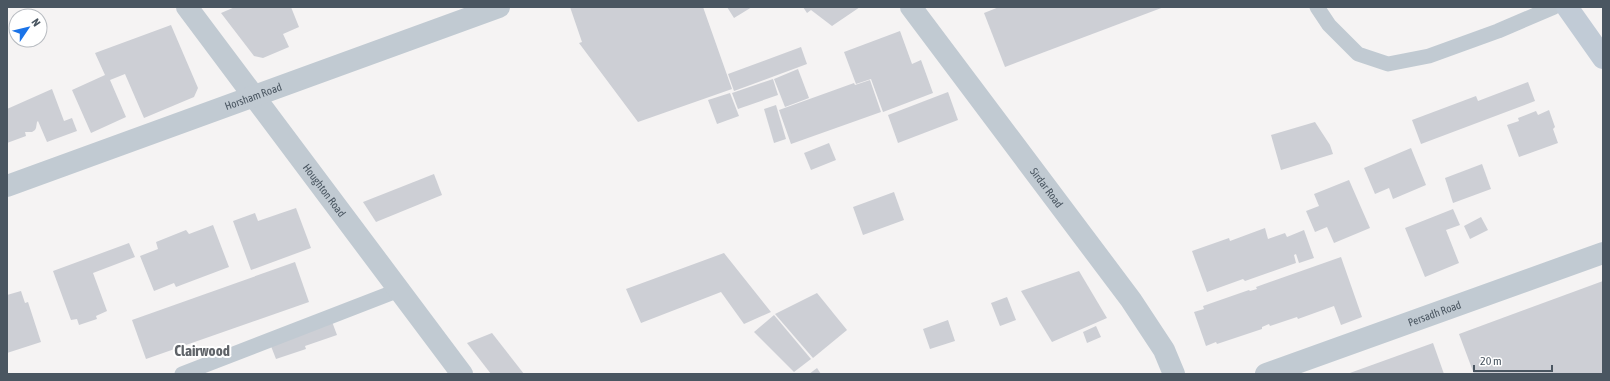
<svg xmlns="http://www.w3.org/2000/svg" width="1610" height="381" font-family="'Asap Condensed',sans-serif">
<rect width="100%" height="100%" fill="#f5f3f3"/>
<g fill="#cdcfd5">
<polygon points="235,7 291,7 299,27 283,34 289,47 263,58 254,56 221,13"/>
<polygon points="570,7 703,7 732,89 638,122 579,43 582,42"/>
<polygon points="727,7 752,7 734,18"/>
<polygon points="803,7 860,7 832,26 811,10 807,13"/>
<polygon points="999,7 1164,7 1005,67 984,13"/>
<polygon points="171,25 198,88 194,97 144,118 125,74 110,80 126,117 91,133 72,90 105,75 95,53"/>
<polygon points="900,31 912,64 921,60 933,93 883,112 871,79 856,84 844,52"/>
<polygon points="801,47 807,64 734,91 728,74"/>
<polygon points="798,69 809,98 785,107 774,79"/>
<polygon points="773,79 778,95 738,109 732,93"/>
<polygon points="870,80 881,112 791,144 779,110 854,83 855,85"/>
<polygon points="1528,82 1535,101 1421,144 1412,120 1476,96 1478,101"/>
<polygon points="52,89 64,121 72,118 77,131 47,142 38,121 37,122 36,128 35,130 32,132 25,132 26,136 7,143 7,109"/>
<polygon points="948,92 958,120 898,143 888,115"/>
<polygon points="730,93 739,116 717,124 708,100"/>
<polygon points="776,105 786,139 774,143 764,109"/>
<polygon points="1549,110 1555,127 1553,129 1558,143 1519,157 1507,125 1519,121 1518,118 1536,111 1538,115"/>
<polygon points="1315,122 1330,145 1333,154 1281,170 1271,135"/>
<polygon points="829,143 836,160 811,170 804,153"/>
<polygon points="1411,148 1426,185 1393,199 1389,188 1375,194 1364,168"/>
<polygon points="1482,164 1491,189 1453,203 1445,178"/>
<polygon points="434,174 442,195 376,222 363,202"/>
<polygon points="1349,180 1370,228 1334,243 1327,227 1315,232 1306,211 1319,206 1314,194"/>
<polygon points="894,192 904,220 863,235 853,207"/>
<polygon points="296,208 311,248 251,270 233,221 255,213 258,221"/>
<polygon points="1453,209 1460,225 1446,230 1459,263 1425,277 1405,228"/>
<polygon points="1481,217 1488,230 1470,239 1464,226"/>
<polygon points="213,225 229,267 176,287 174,283 154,291 140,256 158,249 156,242 186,230 189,234"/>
<polygon points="1265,228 1268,239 1285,233 1287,237 1304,230 1314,258 1299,263 1296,254 1294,255 1296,263 1245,281 1243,279 1207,292 1192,251 1229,238 1230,241"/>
<polygon points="129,243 135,257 93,273 107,311 96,316 97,319 79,325 77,319 71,320 53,271"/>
<polygon points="724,253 771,312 744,324 721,292 641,323 626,289"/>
<polygon points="1341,257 1362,317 1341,325 1334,306 1298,319 1297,317 1270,326 1269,324 1262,327 1262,329 1217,344 1216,342 1206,346 1194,312 1204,309 1203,306 1249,290 1250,291 1257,289 1256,287"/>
<polygon points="295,262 309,302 146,359 132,320"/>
<polygon points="1079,271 1107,318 1052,342 1021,291"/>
<polygon points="1603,281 1603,374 1474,374 1459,334"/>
<polygon points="21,291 25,303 28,302 41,342 7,353 7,295"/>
<polygon points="817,293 847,330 813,358 775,314"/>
<polygon points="1007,297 1016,320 1000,326 991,303"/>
<polygon points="774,315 811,359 794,372 754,332"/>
<polygon points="331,319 337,335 305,346 306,349 276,359 269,341"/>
<polygon points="948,320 955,341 930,349 923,329"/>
<polygon points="1096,326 1101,337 1087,343 1083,332"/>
<polygon points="492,333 524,374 491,374 467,343"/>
<polygon points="1433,343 1444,374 1347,374"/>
<polygon points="817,368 821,374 809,374"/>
</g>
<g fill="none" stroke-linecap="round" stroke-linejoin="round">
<g stroke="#c1cad2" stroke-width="15">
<polyline points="1317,7 1329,25 1358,54 1388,64 1429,56 1498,31 1554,7"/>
<polyline points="182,374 399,290"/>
</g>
<g stroke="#c1cad2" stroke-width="22">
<path id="s1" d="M 187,7 L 462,374"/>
<path id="s2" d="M 911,7 L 1131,300 L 1164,350 L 1174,374"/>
<path id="s3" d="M 7,186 L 499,7"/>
<path id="s4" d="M 1266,374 L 1603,253"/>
</g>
<polyline stroke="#c1cbd6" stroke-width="22" points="1567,7 1603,58"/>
</g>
<g text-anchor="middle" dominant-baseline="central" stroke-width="4" stroke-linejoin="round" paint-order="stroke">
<g font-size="11" fill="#4a5661" stroke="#fff">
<text stroke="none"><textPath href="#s3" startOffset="262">Horsham Road</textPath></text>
<text stroke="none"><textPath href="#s2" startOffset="226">Sirdar Road</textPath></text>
<text stroke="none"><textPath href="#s1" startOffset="229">Houghton Road</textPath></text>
<text stroke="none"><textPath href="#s4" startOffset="179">Persadh Road</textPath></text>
</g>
<g font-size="15" font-weight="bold" fill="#5f6368" stroke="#fff">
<text x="202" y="350">Clairwood</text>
</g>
</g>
<rect width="1610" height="381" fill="none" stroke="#4a5661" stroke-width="16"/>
<g transform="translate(28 28) rotate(55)"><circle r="19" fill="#ffffff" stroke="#b7bbc0"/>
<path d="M0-3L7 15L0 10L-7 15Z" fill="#1a73e8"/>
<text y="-6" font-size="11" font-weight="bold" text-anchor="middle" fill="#4a5661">N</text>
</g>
<path d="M1474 365v6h78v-6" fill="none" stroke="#4a5661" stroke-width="2"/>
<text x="1480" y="365" font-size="12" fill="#4a5661" stroke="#ffffff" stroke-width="3" paint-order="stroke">20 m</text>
</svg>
